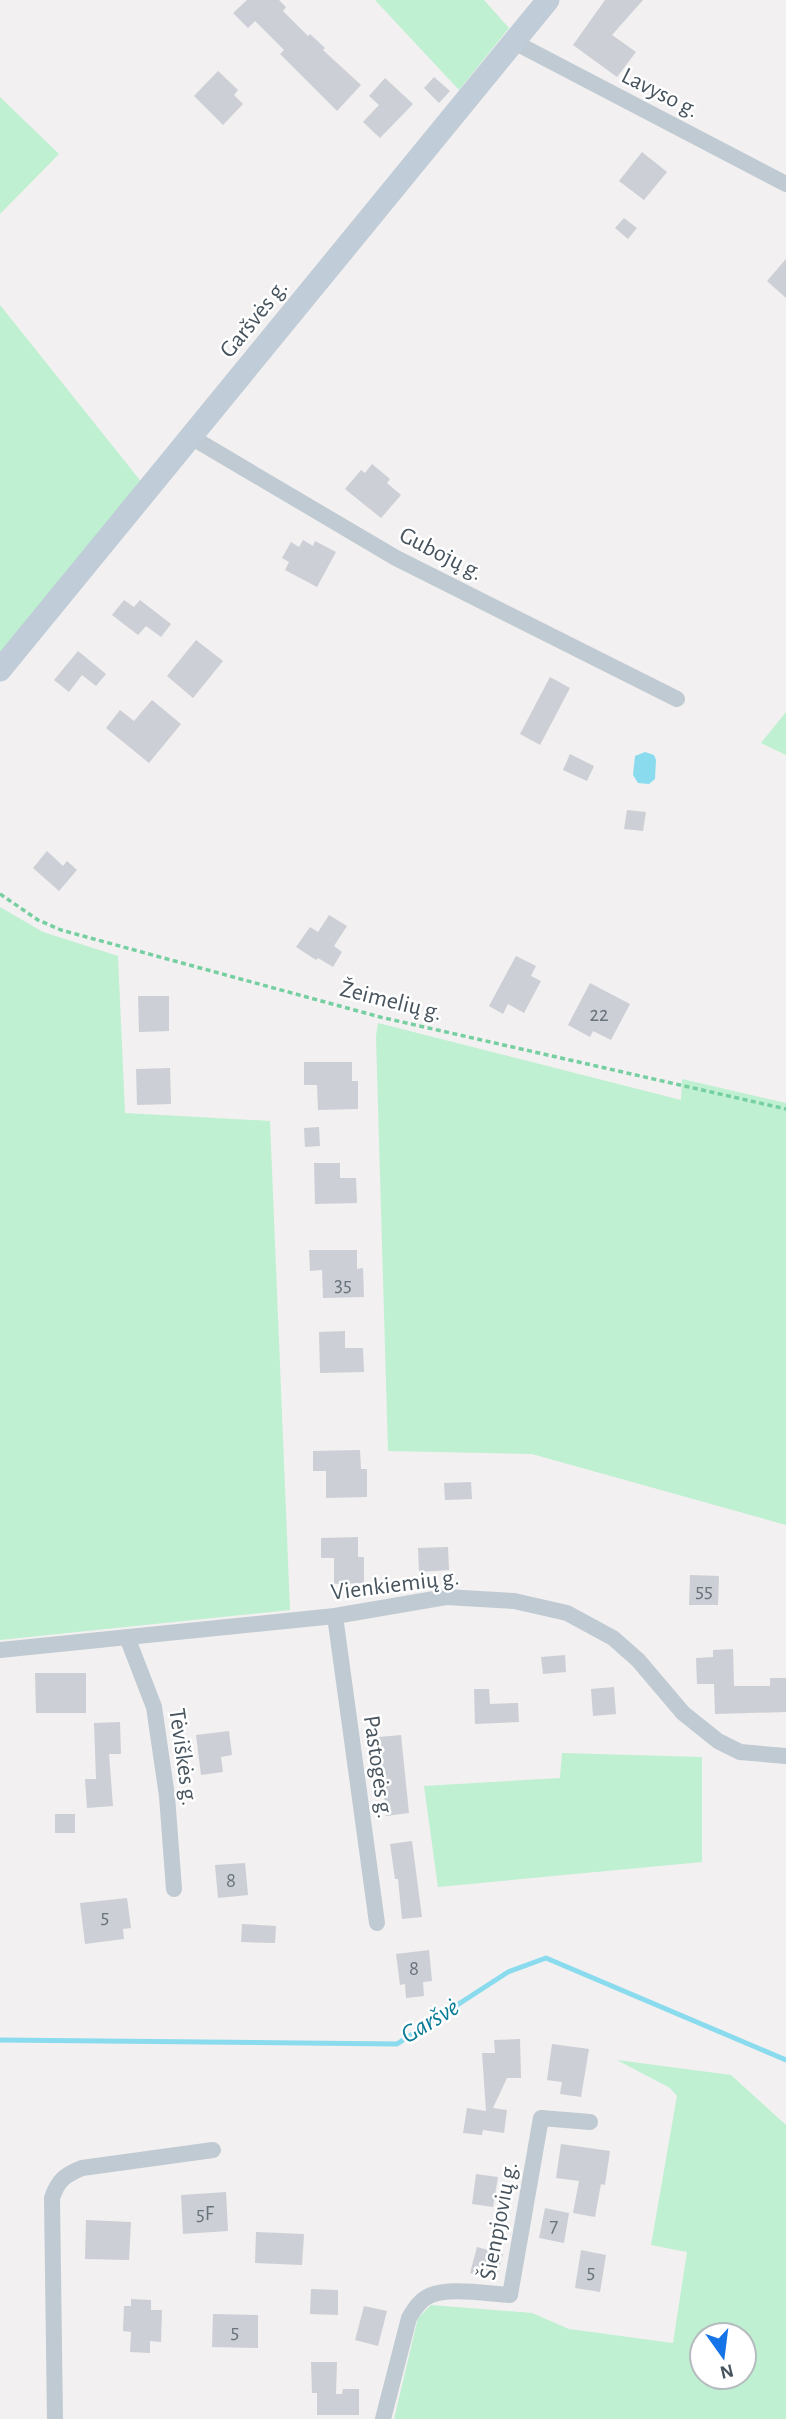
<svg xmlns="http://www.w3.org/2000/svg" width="786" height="2419" font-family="'Alegreya Sans',sans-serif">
<rect width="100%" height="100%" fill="#f2f0f0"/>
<g fill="#bef0d1" fill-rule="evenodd">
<polygon points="375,0 484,0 509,28 459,90"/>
<polygon points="0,97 59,154 0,214"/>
<polygon points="0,305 143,484 0,658"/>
<polygon points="786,712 786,755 761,743"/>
<polygon points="0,907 43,932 118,956 125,1113 270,1121 290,1610 0,1640"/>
<polygon points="378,1023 681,1100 682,1079 786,1103 786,1525 532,1454 388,1451 376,1036"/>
<polygon points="562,1753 702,1757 702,1862 438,1887 424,1786 560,1778"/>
<path d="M 617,2060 L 731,2075 L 786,2125 L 786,2419 L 394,2419 L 418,2318 L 431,2305 L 532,2313 L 569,2329 L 673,2343 L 687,2252 L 651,2245 L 677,2096 L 670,2088 ZM 702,2335 L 744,2335 L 744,2377 L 702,2377 Z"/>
</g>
<polygon fill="#8adbee" points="645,752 654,755 656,760 655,779 649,784 638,783 633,775 635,756"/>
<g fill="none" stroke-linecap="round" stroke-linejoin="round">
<polyline stroke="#8adbee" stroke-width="5" points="0,2040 397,2044 508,1972 546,1958 786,2060"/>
</g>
<g fill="#cccfd5">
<polygon points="247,0 279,0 286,7 283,11 308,36 310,34 325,48 323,50 361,85 337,111 280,54 284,50 255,21 248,28 233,13"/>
<polygon points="605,0 643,0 612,35 636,52 617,77 573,45"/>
<polygon points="218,71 238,90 234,95 243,104 223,125 194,96"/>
<polygon points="434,77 450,91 439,103 424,88"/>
<polygon points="385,78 413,104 380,138 363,122 379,105 369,96"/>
<polygon points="642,152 667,172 644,200 619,181"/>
<polygon points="624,218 637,228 628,239 615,228"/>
<polygon points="786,259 786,298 767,281"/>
<polygon points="372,464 390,479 387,483 401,495 381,518 345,489 361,470 365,473"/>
<polygon points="303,540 313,546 315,541 336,552 317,587 285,570 289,562 282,558 291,542 299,547"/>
<polygon points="124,600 134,607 140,600 171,624 161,637 146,626 138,635 112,615"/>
<polygon points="196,640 223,661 193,698 167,676"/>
<polygon points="78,651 106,674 96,686 82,675 69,692 54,680"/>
<polygon points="550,677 570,688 540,745 520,734"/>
<polygon points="152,700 181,724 149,763 106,728 120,710 134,721"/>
<polygon points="570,754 594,766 587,781 563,770"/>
<polygon points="627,810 646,812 643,831 624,829"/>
<polygon points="47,851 63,866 67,861 77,870 59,891 33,868"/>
<polygon points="329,915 347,926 334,946 342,952 333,967 318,958 316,960 296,947 310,927 318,932"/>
<polygon points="516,956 536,966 531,976 541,981 524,1013 508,1004 503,1014 489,1006"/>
<polygon points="590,983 630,1004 611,1040 593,1031 590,1037 568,1025"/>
<polygon points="138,996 169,996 169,1031 139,1032"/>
<polygon points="304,1062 352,1062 352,1081 358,1081 358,1109 318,1110 317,1085 304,1085"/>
<polygon points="170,1068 171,1104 137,1105 136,1069"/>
<polygon points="319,1127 320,1146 305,1147 304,1128"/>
<polygon points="314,1163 340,1163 340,1178 356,1178 357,1203 315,1204"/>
<polygon points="309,1250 357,1250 357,1269 363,1268 364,1297 323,1298 322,1270 310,1271"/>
<polygon points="345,1331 345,1348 363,1348 364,1372 320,1373 319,1332"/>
<polygon points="360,1450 361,1469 367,1469 367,1497 326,1498 326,1471 313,1471 313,1451"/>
<polygon points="471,1482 472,1499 445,1500 444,1483"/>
<polygon points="358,1537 358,1557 364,1557 364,1583 334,1584 334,1558 321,1558 321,1538"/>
<polygon points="448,1547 449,1570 419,1572 418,1548"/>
<polygon points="690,1575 719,1576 718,1605 689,1605"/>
<polygon points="733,1649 734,1686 770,1686 770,1678 786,1678 786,1712 715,1714 714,1684 697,1684 696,1658 713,1657 713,1650"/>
<polygon points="565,1655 566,1672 543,1674 541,1657"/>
<polygon points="35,1673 86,1673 86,1713 36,1713"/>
<polygon points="614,1687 616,1714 593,1716 591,1689"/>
<polygon points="474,1689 489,1689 490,1704 518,1703 519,1722 475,1724"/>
<polygon points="120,1722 121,1754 109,1754 113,1806 87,1808 85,1779 96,1779 94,1723"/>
<polygon points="229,1731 232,1755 221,1757 223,1772 201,1775 196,1735"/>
<polygon points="401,1735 409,1813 386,1816 379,1737"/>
<rect x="55" y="1814" width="20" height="19"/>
<polygon points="412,1841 422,1917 402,1919 398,1879 395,1879 390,1844"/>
<polygon points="245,1863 248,1895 218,1898 215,1865"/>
<polygon points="127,1898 131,1928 123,1929 124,1939 85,1944 80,1903"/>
<polygon points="242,1924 276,1926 275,1943 241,1942"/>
<polygon points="429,1950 432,1981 423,1982 424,1996 406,1998 405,1984 400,1985 396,1954"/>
<polygon points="520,2039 521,2078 507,2078 493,2108 507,2110 504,2133 483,2130 482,2135 463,2133 467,2108 486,2111 482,2053 495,2053 494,2040"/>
<polygon points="552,2044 589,2049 581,2097 560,2094 562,2082 547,2080"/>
<polygon points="561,2144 610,2151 605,2185 601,2184 595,2217 573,2213 579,2181 556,2178"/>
<polygon points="476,2174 498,2177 493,2207 472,2204"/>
<polygon points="226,2192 228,2231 183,2234 181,2195"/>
<polygon points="545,2208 569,2213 564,2243 539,2238"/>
<polygon points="86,2220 131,2222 129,2260 85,2259"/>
<polygon points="256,2232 304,2234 302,2265 255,2263"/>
<polygon points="477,2247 503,2254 496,2280 470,2273"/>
<polygon points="581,2250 606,2255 600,2292 575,2288"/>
<polygon points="311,2289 338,2290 338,2315 310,2314"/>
<polygon points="131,2299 151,2300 151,2310 162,2310 161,2342 150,2341 150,2353 130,2352 131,2332 123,2331 124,2306 131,2306"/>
<polygon points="364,2306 387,2311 378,2346 355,2340"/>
<polygon points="213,2314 258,2315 258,2348 212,2347"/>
<polygon points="311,2362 337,2362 336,2394 342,2394 343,2389 359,2389 359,2415 317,2415 317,2393 312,2393"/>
</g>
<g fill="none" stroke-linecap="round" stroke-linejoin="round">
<polyline stroke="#75cfa1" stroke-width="3.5" stroke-dasharray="5 3.5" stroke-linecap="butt" points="0,894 38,920 61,930 380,1017 786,1109"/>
<g stroke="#c0cad2" stroke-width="16">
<polyline points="514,42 786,184"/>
<polyline points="191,437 396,558 677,699"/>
<polyline points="335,1616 377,1923"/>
<polyline points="127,1637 154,1707 167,1796 174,1889"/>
<polyline points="0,1650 335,1616 446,1597 514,1601 567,1613 613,1638 638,1660 683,1713 718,1741 740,1752 786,1756"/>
<path d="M 55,2419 L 52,2198 C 58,2180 65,2175 82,2168 L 213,2150"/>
<path d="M 383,2419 L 409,2318 C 414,2310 418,2302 427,2297 C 446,2286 488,2294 510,2295 L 541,2118 L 590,2122"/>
</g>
<polyline stroke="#c0ccd7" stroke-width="23" points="0,670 548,0"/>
</g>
<g text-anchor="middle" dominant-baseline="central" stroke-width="5" stroke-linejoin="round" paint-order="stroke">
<g font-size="21" fill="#68737c">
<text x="599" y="1014">22</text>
<text x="343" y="1284">35</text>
<text x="704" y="1590">55</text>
<text x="231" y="1880">8</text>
<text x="105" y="1916">5</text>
<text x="414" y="1968">8</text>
<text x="205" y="2213">5F</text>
<text x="554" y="2225">7</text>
<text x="591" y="2271">5</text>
<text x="235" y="2331">5</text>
</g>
<g font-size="24" fill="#47545e" stroke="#fff">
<text transform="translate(660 93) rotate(27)">Lavyso g.</text>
<text transform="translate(254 319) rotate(-51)">Garšvės g.</text>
<text transform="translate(441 554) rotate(27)">Gubojų g.</text>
<text transform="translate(391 1001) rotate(14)">Žeimelių g.</text>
<text transform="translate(395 1585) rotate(-7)">Vienkiemių g.</text>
<text transform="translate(183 1757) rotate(82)">Tėviškės g.</text>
<text transform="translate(378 1767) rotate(82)">Pastogės g.</text>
<text transform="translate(499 2221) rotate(-79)">Šienpjovių g.</text>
</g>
<g font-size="26" font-style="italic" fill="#0a7c97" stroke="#fff">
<text transform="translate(430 2021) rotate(-31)">Garšvė</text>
</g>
</g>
<g transform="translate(723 2356) rotate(166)"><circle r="33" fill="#ffffff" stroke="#b5bbbf" stroke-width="2"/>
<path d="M0-5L12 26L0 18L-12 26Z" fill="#1574e7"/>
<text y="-10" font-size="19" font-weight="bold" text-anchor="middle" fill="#47545e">N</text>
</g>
</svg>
